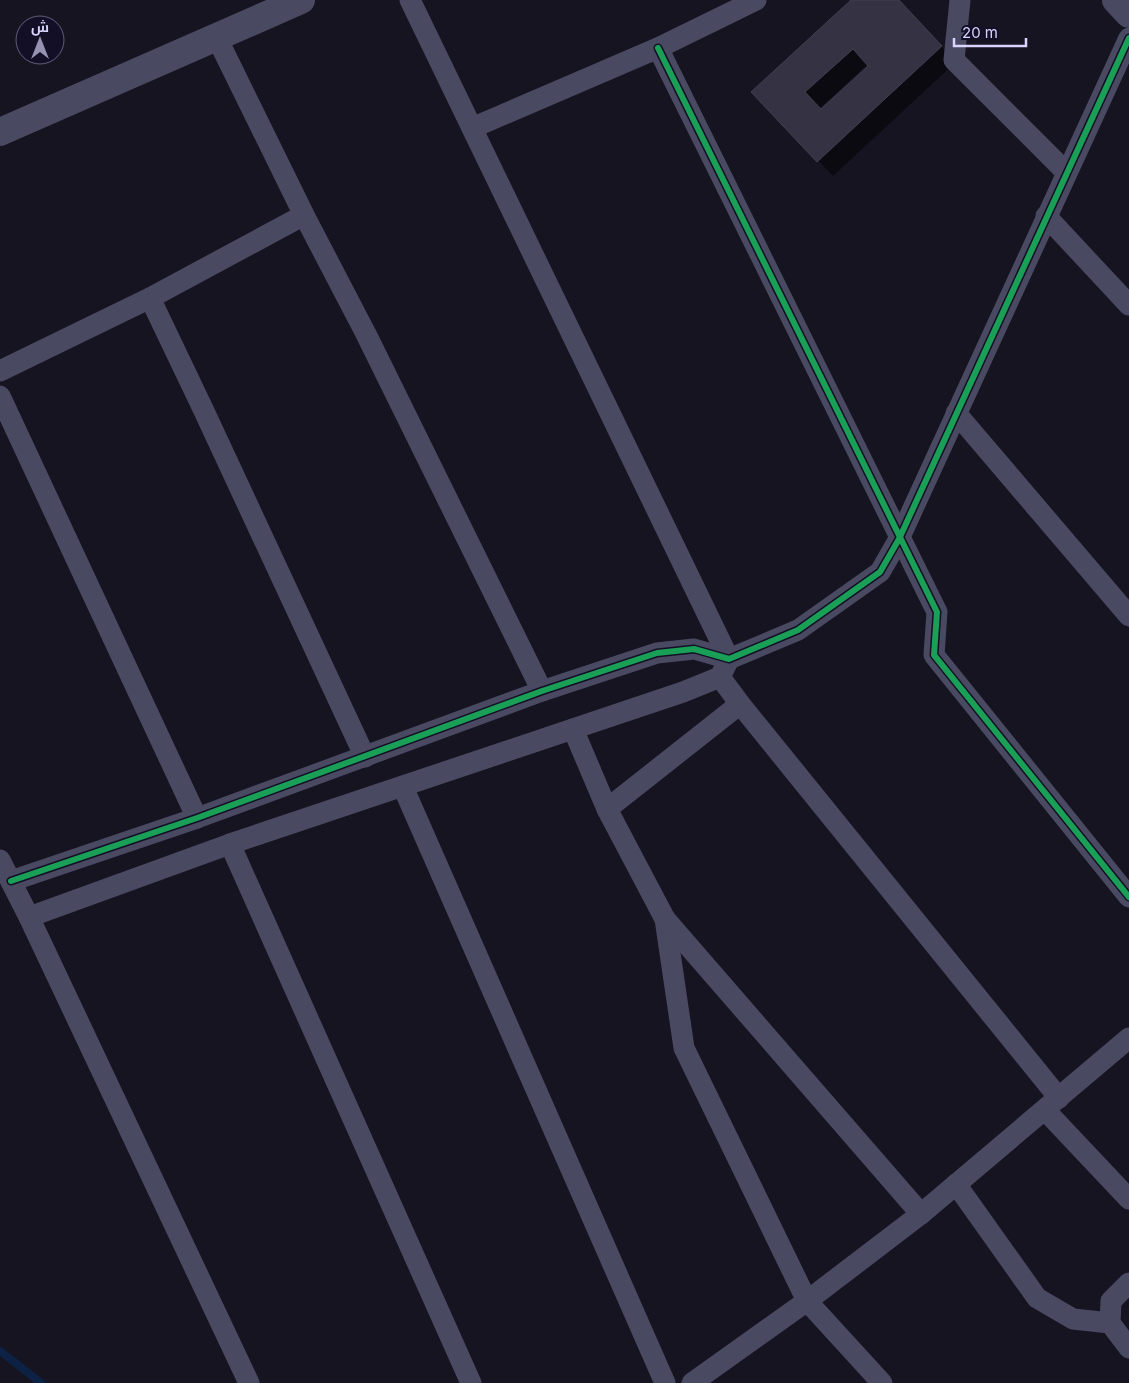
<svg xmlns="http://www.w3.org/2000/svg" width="1129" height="1383" font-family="Inter,Cairo,sans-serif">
<rect width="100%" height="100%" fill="#161421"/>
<path fill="#0007" fill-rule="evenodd" d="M 853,0 L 898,0 L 956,62 L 833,176 L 753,92 ZM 868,64 L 870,66 L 821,110 L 820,108 Z"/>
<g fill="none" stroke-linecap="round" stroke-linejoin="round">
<polyline stroke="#0d2144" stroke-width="8" points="0,1351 41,1383"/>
</g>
<path fill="#343243" stroke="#433f54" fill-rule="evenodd" d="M 851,0 L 899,0 L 942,46 L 817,162 L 751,92 ZM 853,49 L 868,66 L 821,109 L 805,92 Z"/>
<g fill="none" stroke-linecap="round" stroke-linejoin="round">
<g stroke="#4a4962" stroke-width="21">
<polyline points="960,0 954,60 1066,172"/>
<polyline points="217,38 304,215 366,334 542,691"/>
<polyline points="658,48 937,612 934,655 1129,897"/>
<polyline points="472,128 658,48 756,0"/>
<polyline points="1046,216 1129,305"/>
<polyline points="150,298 204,411 365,757"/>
<polyline points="0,371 150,298 304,215"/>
<polyline points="0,396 197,818"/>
<polyline points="956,413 1129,616"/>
<polyline points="720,677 740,704 1059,1098"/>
<polyline points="573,729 607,809 665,919 684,1048 807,1301 882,1383"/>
<polyline points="403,787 665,1383"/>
<polyline points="607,809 740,704"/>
<polyline points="230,844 471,1383"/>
<polyline points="0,860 29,917 249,1383"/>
<polyline points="11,881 197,818 542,691 657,653 694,649 729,659 798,630 880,572 899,539 1129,38"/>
<polyline points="29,917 230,844 683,692 720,677 729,659 410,0"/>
<polyline points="665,919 921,1214"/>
<polyline points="1045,1110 1129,1199"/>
<polyline points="956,1184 1037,1298 1073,1319 1110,1323"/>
<polyline points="1129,1283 1111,1301 1110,1323 1129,1348"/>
<polyline points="692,1383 807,1301 921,1214 1129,1038"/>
</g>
<g stroke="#4a4962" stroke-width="28">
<polyline points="1116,0 1129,14"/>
<polyline points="0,132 301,0"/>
</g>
<defs>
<g id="cycleway">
<polyline points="658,48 937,612 934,655 1129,897"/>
<polyline points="11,881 197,818 542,691 657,653 694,649 729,659 798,630 880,572 899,539 1129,38"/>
</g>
</defs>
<use href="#cycleway" stroke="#130f26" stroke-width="9"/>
<use href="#cycleway" stroke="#1a9f57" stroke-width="6"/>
</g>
<g transform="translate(40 40)"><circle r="24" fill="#130f26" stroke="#625e7d"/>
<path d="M0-4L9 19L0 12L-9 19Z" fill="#9591b1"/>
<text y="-8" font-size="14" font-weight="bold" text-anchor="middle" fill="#d9d4ff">ش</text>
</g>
<path d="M954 38v8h72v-8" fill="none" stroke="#d9d4ff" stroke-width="2.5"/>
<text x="962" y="38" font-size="15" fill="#d9d4ff" stroke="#130f26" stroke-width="4" paint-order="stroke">20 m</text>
</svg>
